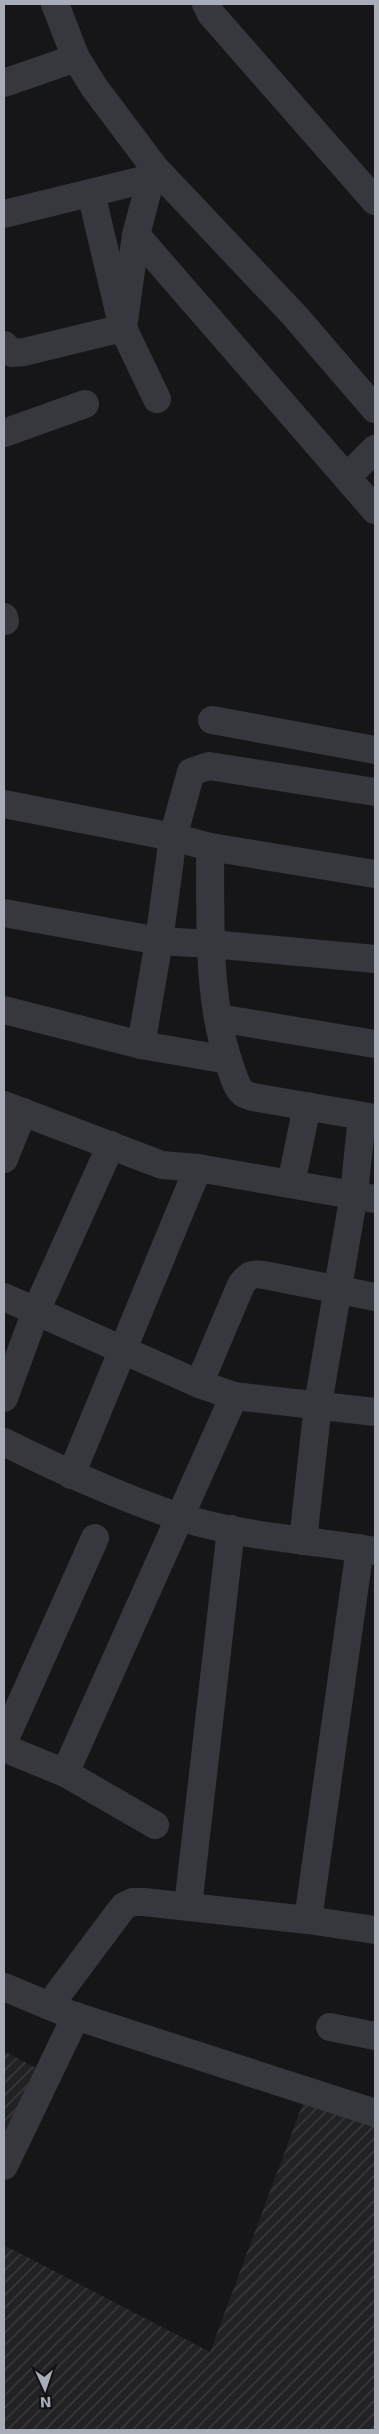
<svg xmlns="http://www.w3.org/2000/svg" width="379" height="2434" font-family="'DejaVu Sans',sans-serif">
<defs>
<pattern id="industrial-furrows" width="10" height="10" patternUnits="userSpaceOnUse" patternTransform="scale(1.25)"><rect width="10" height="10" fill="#222225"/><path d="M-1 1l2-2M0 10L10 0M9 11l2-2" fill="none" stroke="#3f3f43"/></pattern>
</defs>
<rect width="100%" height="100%" fill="#161618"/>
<g fill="url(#industrial-furrows)">
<polygon points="4,2051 36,2068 4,2136"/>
<polygon points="303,2103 375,2124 375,2430 4,2430 4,2245 210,2352"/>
</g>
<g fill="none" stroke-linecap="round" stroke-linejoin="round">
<g stroke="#37383d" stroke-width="28">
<polyline points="55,4 76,58 94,87 154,167 295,316 375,409"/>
<polyline points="206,4 211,14 375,201"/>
<polyline points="4,83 76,58"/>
<polyline points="91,193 123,328 157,399"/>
<polyline points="4,214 151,178"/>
<polyline points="136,235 375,510"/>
<polyline points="4,345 12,353 24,352 123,328 136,235 154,167"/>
<polyline points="4,433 85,404"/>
<polyline points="347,477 375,449"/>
<polyline points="4,617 5,621"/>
<polyline points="212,720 375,750"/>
<polyline points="4,804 173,837 210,847 375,874"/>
<path d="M 210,847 C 211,920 206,999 231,1069 C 234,1077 236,1087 243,1093 C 245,1095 250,1096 253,1097 L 375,1118"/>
<polyline points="4,913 159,941 211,944 375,959"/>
<polyline points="4,1010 141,1045 228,1060"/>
<polyline points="218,1018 375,1044"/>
<polyline points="141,1045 159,941 173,837 191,772 209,766 375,792"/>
<polyline points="4,1105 162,1165 198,1168 375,1199"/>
<polyline points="4,1159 23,1112"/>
<polyline points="291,1184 307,1106"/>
<polyline points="4,1297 199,1384 234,1396 375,1412"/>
<path d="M 199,1384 L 241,1285 C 248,1275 252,1273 264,1275 L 375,1297"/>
<polyline points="4,1398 36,1311 111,1145"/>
<path d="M 4,1442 C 61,1470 119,1497 180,1517 C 242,1537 311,1540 375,1551"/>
<polyline points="71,1475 198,1168"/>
<polyline points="303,1541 318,1404 354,1194 362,1116"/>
<polyline points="4,1741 95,1538"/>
<polyline points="4,1748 65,1773 234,1396"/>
<polyline points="65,1773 155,1825"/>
<polyline points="188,1906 231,1529"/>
<polyline points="308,1920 360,1548"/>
<polyline points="4,1987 69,2014 375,2113"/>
<polyline points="49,2006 117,1915 124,1906 133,1902 144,1902 308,1920 375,1930"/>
<polyline points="330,2027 375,2036"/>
<polyline points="4,2166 76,2016"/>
</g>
</g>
<rect width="379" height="2434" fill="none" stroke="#a8adb8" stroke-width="10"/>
<g transform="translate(45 2389) rotate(177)" stroke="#111113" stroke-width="4" paint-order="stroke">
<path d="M0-4L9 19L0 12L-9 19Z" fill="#a8adb8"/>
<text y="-8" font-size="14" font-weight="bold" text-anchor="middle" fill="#a8adb8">N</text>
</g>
</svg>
